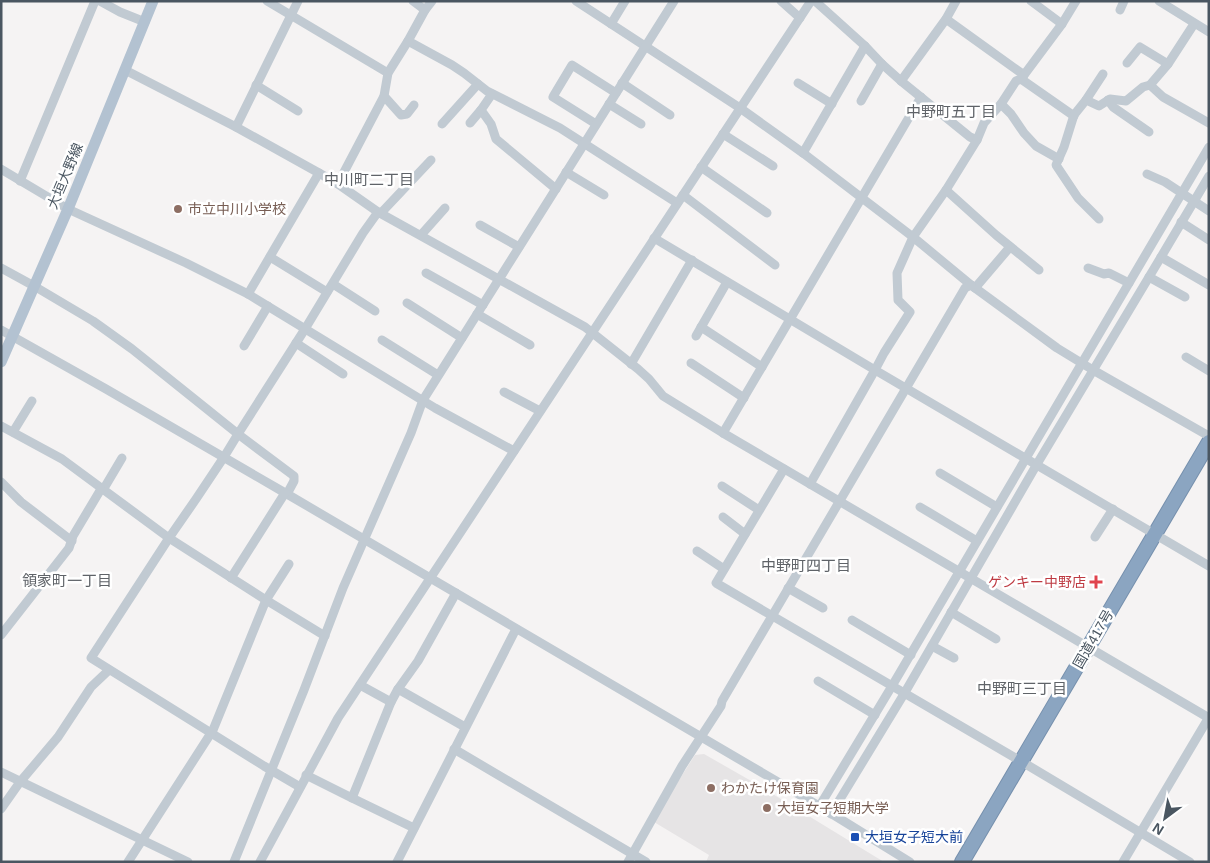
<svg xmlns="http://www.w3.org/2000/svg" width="1210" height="863" font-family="Helvetica,'Noto Sans JP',sans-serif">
<rect width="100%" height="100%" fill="#f5f3f3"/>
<polygon fill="#e6e4e5" points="704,754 753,782 884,862 706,862 709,855 654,822 670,794 695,755"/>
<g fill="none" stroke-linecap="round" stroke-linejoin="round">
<defs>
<polyline id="highway" points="962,862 1209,442"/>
</defs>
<use href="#highway" stroke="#7690ad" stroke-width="16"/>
<g stroke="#c1cad2" stroke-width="9">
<polyline points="100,1 120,12 145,22"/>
<polyline points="267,1 388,73"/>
<polyline points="413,1 425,10"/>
<polyline points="576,1 740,108 803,153 913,237 971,285 1057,348 1093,370 1209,436"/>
<polyline points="781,1 800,18"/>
<polyline points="815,1 865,46 882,64 901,81 970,137 977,140"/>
<polyline points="1031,1 1062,24"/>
<polyline points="1159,1 1209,32"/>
<polyline points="1120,10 1124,1"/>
<polyline points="946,19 1024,75"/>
<polyline points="611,24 625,1"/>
<polyline points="408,41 452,65 464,73 487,91 560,128 677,203"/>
<polyline points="1127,63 1140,47 1168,64"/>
<polyline points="125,70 236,127 319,173 338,184 378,212 585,327 638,369 649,379 663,396 723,433 1209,718"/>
<polyline points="1021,79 1074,116"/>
<polyline points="901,81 946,19 956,1"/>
<polyline points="622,83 670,115"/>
<polyline points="798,83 832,104"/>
<polyline points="256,85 298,111"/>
<polyline points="1150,85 1163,97 1209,123"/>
<polyline points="492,94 481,110 491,124 496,139 556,189"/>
<polyline points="384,96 401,115 407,114 414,105"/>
<polyline points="1086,100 1103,74"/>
<polyline points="1108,100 1113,107 1149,132"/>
<polyline points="861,101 882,64"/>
<polyline points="609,104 641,124"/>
<polyline points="1001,104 1011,114 1024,133 1036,146 1059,159"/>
<polyline points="470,123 481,110"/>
<polyline points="442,124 478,84"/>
<polyline points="596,124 553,97 554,95 572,65 616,93"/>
<polyline points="236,127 298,1"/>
<polyline points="723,134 773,166"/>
<polyline points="803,153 865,46"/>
<polyline points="701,167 767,213"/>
<polyline points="1,169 68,209 186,263 248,294 435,408 514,451"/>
<polyline points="566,172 604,195"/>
<polyline points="1147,174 1165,182 1209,211"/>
<polyline points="1209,176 1161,257 1209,285"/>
<polyline points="20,181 95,1"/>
<polyline points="338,184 343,174 384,96 388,73 408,41 425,10 432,1"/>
<polyline points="946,190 996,235 1039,270"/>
<polyline points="683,195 775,265"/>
<polyline points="381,213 431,160"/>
<polyline points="1099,219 1078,198 1056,165 1064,147 1074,115 1086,100 1099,106 1110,99 1126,101 1143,87 1150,85 1168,64 1194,24"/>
<polyline points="1181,222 1209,240"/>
<polyline points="480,225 519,247"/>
<polyline points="421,235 445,208"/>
<polyline points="654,238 875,370 1209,566"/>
<polyline points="270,257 327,292"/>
<polyline points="1,268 34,286 93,321 132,349 238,434 294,476 294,481 287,494"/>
<polyline points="1088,268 1104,274 1109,273 1129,283"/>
<polyline points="426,273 483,305"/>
<polyline points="1149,277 1185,297"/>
<polyline points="333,284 375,311"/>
<polyline points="975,288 1010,247"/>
<polyline points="248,294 319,173"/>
<polyline points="407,303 462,338"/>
<polyline points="477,314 530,345"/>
<polyline points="701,327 762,367"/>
<polyline points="1,330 106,389 287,494 824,809 910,862"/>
<polyline points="696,336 727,282"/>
<polyline points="382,340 438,375"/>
<polyline points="296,343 343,374"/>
<polyline points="244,346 268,306"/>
<polyline points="1186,357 1209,371"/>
<polyline points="691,363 744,398"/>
<polyline points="631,364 692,260"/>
<polyline points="504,392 540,411"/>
<polyline points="1,426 62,459 169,538 266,600 325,636"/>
<polyline points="13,432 32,401"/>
<polyline points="723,433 921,97"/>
<polyline points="784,469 716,583 1029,766 1190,862"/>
<polyline points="940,473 997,507"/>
<polyline points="1,482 21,502 72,541"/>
<polyline points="810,484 875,370 884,353 910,312 898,300 897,273 913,237 946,190 977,140 984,123 1001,104 1016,81 1021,79 1024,75 1062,24 1076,1"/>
<polyline points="722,486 759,510"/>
<polyline points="103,490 122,458"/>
<polyline points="920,507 977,541"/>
<polyline points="723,517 745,534"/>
<polyline points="1095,537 1113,509"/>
<polyline points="697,551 724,569"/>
<polyline points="231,578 285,493"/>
<polyline points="788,588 823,608"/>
<polyline points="951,612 996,639"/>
<polyline points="852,620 911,655"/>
<polyline points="1,635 69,548 73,536 101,489"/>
<polyline points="932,646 954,658"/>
<polyline points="818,681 875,715"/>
<polyline points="360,685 391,702 398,689 418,661 456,593"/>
<polyline points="398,689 465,727"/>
<polyline points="454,749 646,862"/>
<polyline points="1,772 188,862"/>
<polyline points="306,775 352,798 391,702"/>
<polyline points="300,787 264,766 91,658 169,538 196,499 224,457 238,434 305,329 363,233 378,212"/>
<polyline points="352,798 414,828"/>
<polyline points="819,807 892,686 1209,147"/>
<polyline points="1,809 20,782 58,737 91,687 109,670"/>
<polyline points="831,814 904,694 1037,464 1161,257"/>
<polyline points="128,862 213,730 266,600 289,564"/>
<polyline points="234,862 304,690 343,588 411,433 423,400 674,1"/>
<polyline points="260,862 338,718 811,1"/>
<polyline points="397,862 516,629"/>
<polyline points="628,862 682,766 721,706 722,701 965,288 971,285"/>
<polyline points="1123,862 1209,717"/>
</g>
<polyline stroke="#b3c2d1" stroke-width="11" points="1,362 68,209 153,1"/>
<use href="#highway" stroke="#8ba5c1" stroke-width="14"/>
</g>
<g fill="#8d6e63" stroke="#fff" stroke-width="2">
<circle cx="178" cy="209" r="5"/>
<circle cx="711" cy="788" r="5"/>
<circle cx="767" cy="808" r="5"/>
</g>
<path fill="#e0444e" stroke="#fff" stroke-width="2" d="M1093.5 574.5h5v5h5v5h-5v5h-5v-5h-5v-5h5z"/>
<rect fill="#1a4fb4" stroke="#fff" stroke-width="2" x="850" y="832" width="10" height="10" rx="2.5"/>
<g text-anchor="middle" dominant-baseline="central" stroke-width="5" stroke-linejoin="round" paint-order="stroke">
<g font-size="14" fill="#4a5661" stroke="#fff">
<text transform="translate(65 176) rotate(-67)">大垣大野線</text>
<text transform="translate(1093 639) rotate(-60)">国道417号</text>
</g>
<g font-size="14" fill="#785e54" stroke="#fff" text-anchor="start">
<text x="188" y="209">市立中川小学校</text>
<text x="721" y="788">わかたけ保育園</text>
<text x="777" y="808">大垣女子短期大学</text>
</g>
<g font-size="14" fill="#be3a42" stroke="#fff" text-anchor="end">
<text x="1086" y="582">ゲンキー中野店</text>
</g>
<g font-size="14" fill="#164399" stroke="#fff" text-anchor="start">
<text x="865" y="837">大垣女子短大前</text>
</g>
<g font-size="15" fill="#5f6368" stroke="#fff">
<text x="951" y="111">中野町五丁目</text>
<text x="369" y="179">中川町二丁目</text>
<text x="806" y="565">中野町四丁目</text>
<text x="67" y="580">領家町一丁目</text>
<text x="1022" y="688">中野町三丁目</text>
</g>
</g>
<rect width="1210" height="863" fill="none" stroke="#4a5661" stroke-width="5"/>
<g transform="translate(1165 818) rotate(212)" stroke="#ffffff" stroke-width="4" paint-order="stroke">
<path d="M0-4L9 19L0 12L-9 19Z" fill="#4a5661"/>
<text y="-8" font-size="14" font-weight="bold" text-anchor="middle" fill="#4a5661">N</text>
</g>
</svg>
